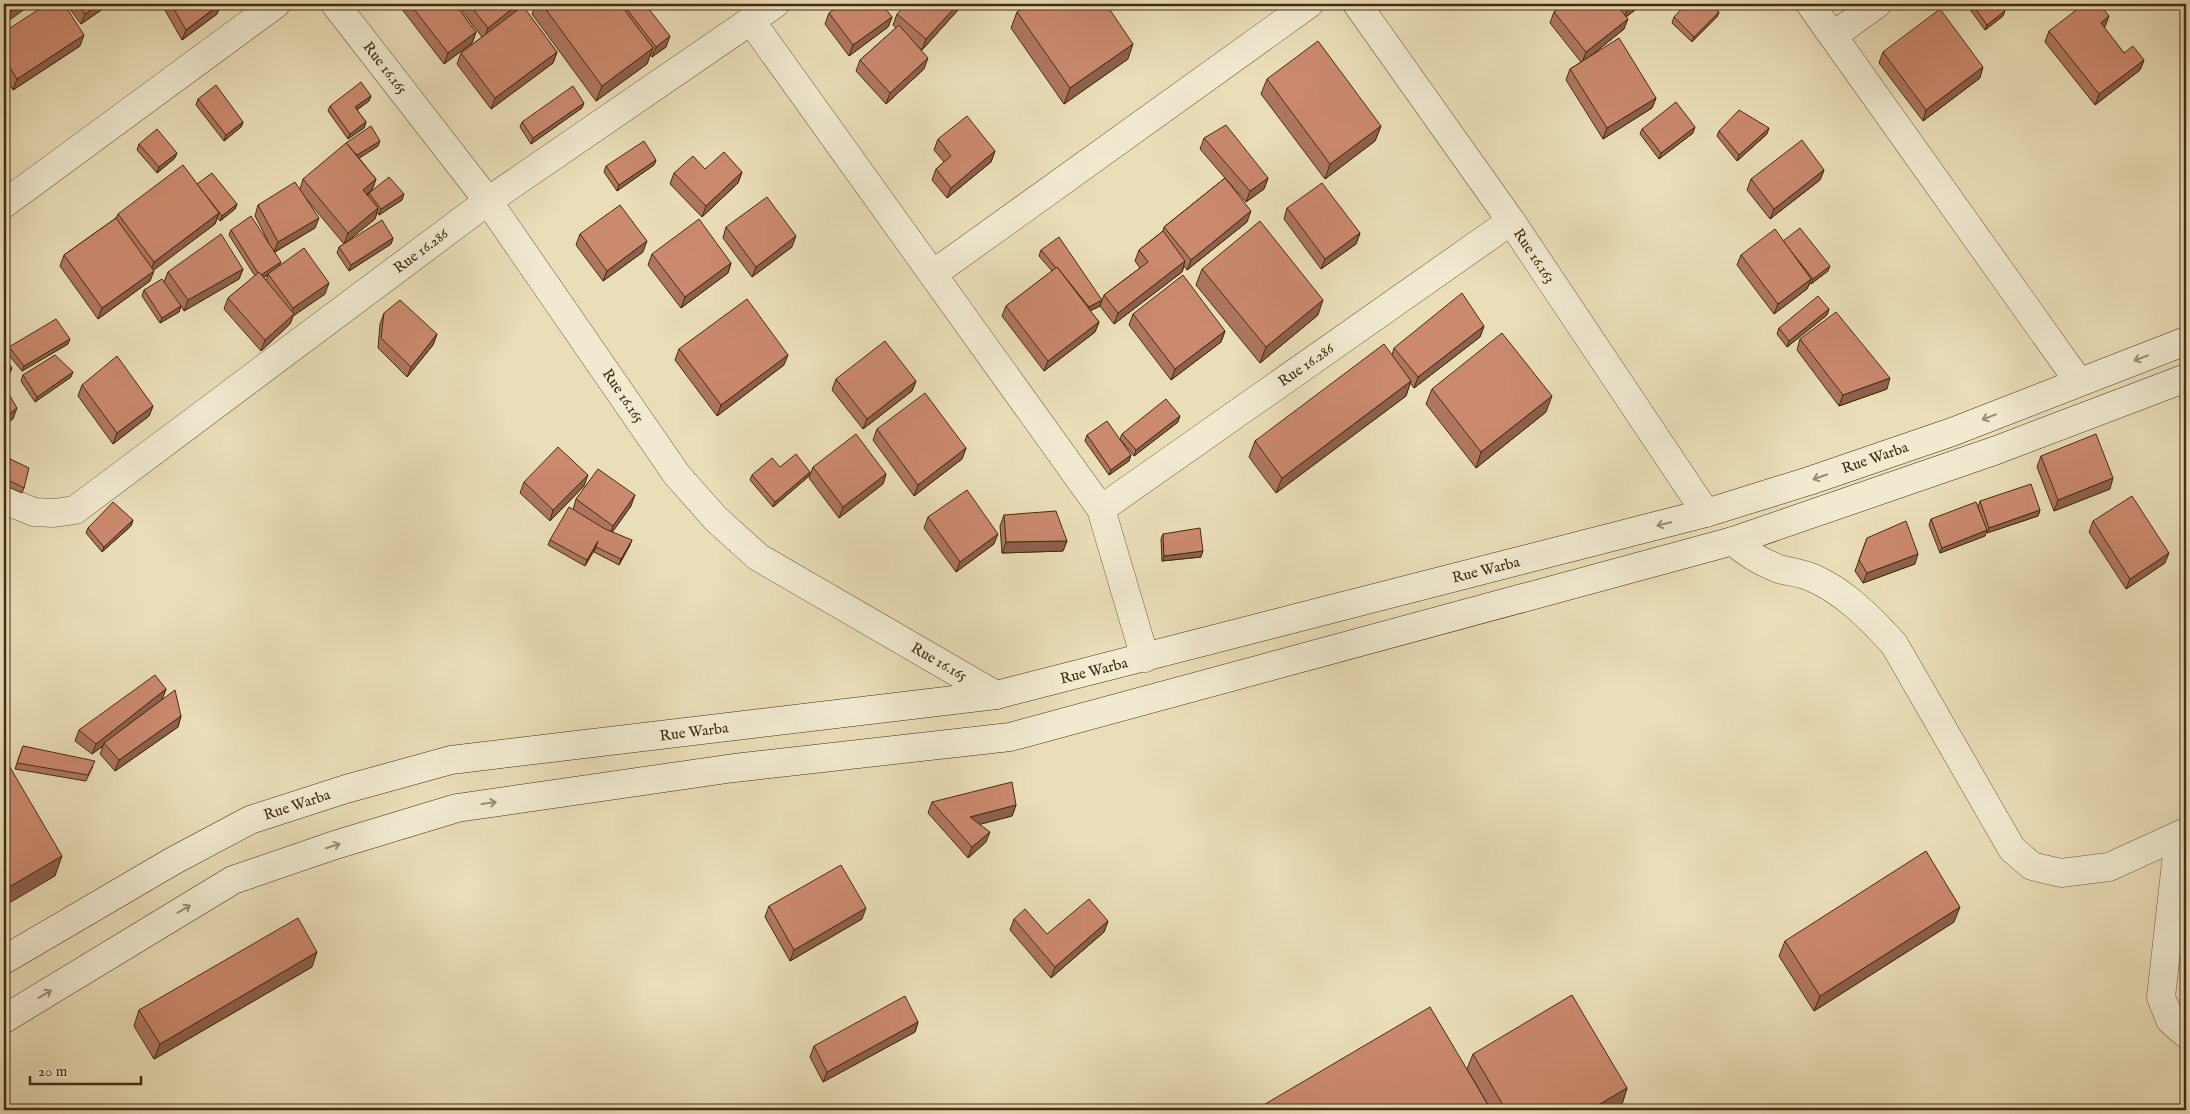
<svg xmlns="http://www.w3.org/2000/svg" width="2190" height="1114" font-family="'IM FELL English',serif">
<rect width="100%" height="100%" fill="#eadeb8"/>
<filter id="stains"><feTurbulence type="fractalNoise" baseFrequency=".004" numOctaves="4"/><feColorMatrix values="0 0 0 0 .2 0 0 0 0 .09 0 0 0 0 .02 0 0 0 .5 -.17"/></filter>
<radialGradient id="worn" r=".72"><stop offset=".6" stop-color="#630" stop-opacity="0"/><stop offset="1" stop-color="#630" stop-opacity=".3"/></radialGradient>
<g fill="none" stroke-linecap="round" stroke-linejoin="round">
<defs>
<g id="minor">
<polyline points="335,4 488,201 677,475 716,519 758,557 996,695"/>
<polyline points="1357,4 1511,221 1706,513"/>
<polyline points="1810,4 2079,382"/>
<polyline points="751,21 1101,509 1145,658"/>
<polyline points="1833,36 1877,4"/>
<polyline points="4,204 276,4"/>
<polyline points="933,274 1309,4"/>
<polyline points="4,500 34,512 54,513 75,510 488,201 775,4"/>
<polyline points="1101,509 1511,221"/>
<path d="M 1733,541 C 1747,554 1761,562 1779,569 C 1790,572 1802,573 1813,578 C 1845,592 1871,619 1894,644 L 2012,849 L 2032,866 L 2061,873 L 2109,867 L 2186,832"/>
<polyline points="2179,836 2161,997 2170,1020 2186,1034"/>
</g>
<g id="secondary">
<polyline points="4,960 173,861 250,820 346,789 451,760 996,695 1706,513 1809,481 1952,432 2186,341"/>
<polyline points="4,1019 233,880 335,845 457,808 734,768 1010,737 1733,541 1994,451 2186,378"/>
</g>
</defs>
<use href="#minor" stroke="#6d593a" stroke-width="29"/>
<use href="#secondary" stroke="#432d10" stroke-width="29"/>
<use href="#minor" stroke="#f1ead1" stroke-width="28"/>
<use href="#secondary" stroke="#f1ead1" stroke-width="28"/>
</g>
<g fill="#af765f" stroke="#432d10" fill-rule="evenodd">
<polygon points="66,4 110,4 81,24"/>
<polygon points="162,4 221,4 217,14 182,40 162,5"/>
<polygon points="398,4 455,4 476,32 472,43 444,64"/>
<polygon points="457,4 525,4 523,7 557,52 553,63 491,109 457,64 461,53 482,37"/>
<polygon points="536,4 645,4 666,47 652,57 650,55 647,64 596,101 532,14"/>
<polygon points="1564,4 1643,4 1626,17 1624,29 1593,54 1656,98 1652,108 1603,139 1566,80 1570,69 1581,62 1550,23 1554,12"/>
<polygon points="1966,4 2000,4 2003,16 1985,30"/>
<polygon points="958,10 922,50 918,47 924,69 886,104 856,71 860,60 896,28 893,25 897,14"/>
<polygon points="1017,12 1128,59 1064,104 1011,28"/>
<polygon points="1719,12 1717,17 1692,42 1672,23 1674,17"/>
<polygon points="829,13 892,17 888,27 849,56 825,24"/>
<polygon points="2105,27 2104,28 2124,53 2144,60 2140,70 2095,105 2045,42 2049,31"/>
<polygon points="4,32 80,46 13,90 4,75"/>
<polygon points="1883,52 1980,78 1923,121 1879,63"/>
<polygon points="1267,79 1381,126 1375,141 1325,179 1261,94"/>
<polygon points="371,96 369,101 357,110 366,122 364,128 348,139 328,111 330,106"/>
<polygon points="198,99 243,122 241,127 224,141 196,105"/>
<polygon points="582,108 531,144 520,127 522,122"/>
<polygon points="1642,129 1693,133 1659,159 1640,134"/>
<polygon points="1719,131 1767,134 1737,161 1717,136"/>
<polygon points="1204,138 1268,178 1264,189 1246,202 1226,179 1247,222 1187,270 1184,266 1182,272 1114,324 1100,306 1090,311 1099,322 1095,332 1044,371 1002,316 1006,306 1052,271 1039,256 1041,250 1102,300 1104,295 1140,268 1135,261 1139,250 1163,231 1164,227 1225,178 1200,149"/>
<polygon points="938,139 995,151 991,162 947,198 932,180 936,169 944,162 934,150"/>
<polygon points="139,144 175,158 157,173 137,150"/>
<path d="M 378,146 L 359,158 L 376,179 L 372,190 L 367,194 L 368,195 L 369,193 L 402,200 L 379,215 L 377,212 L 375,219 L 345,243 L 393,238 L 391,244 L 349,271 L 337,253 L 339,247 L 344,244 L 303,195 L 315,228 L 275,252 L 279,266 L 325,294 L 293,316 L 290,324 L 261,351 L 224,309 L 228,298 L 255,276 L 229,235 L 231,230 L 269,243 L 255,216 L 258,205 L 300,189 L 303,179 ZM 268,275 L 266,280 L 263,278 Z"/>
<polygon points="656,160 654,165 617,191 604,172 606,166"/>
<polygon points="705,169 742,172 738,183 702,217 670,184 674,173"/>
<polygon points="1824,170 1820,180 1770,219 1747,190 1751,179"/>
<polygon points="197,184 237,204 235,209 220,221 217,218 215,224 153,270 150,281 98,319 60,266 64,255 116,218 118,214"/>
<polygon points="1287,208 1360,233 1356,244 1321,269 1284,219"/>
<polygon points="726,227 792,247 752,277 723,238"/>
<polygon points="580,234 643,252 603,281 576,245"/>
<polygon points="1783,241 1828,271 1811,284 1810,283 1807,289 1774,314 1737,265 1741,255"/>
<polygon points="652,254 731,263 728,273 681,308 648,265"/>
<polygon points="243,269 239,279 184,311 181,306 179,312 160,323 142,296 144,290 164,282 168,272"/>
<polygon points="1202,269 1318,315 1260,363 1196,285"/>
<polygon points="1829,309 1827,315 1787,347 1777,334 1779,328"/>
<polygon points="384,313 437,334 433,345 407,377 378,348 380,324"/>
<polygon points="1133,314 1225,331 1221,342 1171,380 1129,325"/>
<polygon points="1484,326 1480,337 1414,388 1410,383 1406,396 1276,493 1249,457 1255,441 1392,355 1394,348"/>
<polygon points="1800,339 1887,389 1839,406 1797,350"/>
<polygon points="68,344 22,371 7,353 9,347"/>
<polygon points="679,349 784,365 717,416 675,360"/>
<polygon points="23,375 71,377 35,402 21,381"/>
<polygon points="836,379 916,381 912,391 863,429 832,390"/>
<polygon points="82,385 153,406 149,416 113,444 78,396"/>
<polygon points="1432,389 1546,412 1476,468 1426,404"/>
<polygon points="1178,422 1134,456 1120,439 1122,434"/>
<polygon points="877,429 966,448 962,459 914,496 873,440"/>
<polygon points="1087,435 1131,455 1129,461 1109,475 1085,441"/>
<polygon points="4,456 24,488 22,493 4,485"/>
<polygon points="2041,456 2110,489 2054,511 2037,467"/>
<polygon points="780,467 808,477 773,507 750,480 752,475"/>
<polygon points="813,467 886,474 883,484 839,518 809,478"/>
<polygon points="524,482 584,486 550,521 520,493"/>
<polygon points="576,499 631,506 612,532 630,545 619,565 594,552 596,547 585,566 548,545 550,540 573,510"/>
<polygon points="1980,501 2040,510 2038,516 1987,533 1986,531 1985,536 1940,553 1929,525 1931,519 1983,522 1978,507"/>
<polygon points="1004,515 1067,541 1063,551 1002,553 1000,526"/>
<polygon points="928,517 994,544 956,572 924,528"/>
<polygon points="133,520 131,526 102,552 86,533 88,528"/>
<polygon points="2093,521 2165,563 2126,589 2089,532"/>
<polygon points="1163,534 1201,557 1162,561 1161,539"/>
<polygon points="1867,538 1915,564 1863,583 1855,571"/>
<polygon points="166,689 162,699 181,716 178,727 115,771 100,754 103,746 92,754 75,741 79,730"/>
<polygon points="23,746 93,766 86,781 15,769"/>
<polygon points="932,802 1016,805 1012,816 980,824 986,842 968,858 928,813"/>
<polygon points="769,906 862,919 790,961 765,917"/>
<polygon points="1014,919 1047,934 1108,921 1104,932 1051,978 1010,930"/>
<polygon points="1954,922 1814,1011 1779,956 1785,941"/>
<polygon points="312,967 154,1059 134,1026 139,1010"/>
<polygon points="918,1022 915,1032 823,1082 810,1057 814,1046"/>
<polygon points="1473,1054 1627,1088 1622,1104 1610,1110 1491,1110 1467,1069"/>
</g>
<g fill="#8e604d" stroke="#432d10">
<polygon points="21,4 30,4 29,6 4,24 4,16"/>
<polygon points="99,4 110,4 81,24 85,14"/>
<polygon points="221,4 217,14 182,40 186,30"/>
<polygon points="518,4 525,4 524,7 484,38 488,28"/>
<polygon points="958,4 960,4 958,10 922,50 926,39"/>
<polygon points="1633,4 1643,4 1624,18 1628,7"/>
<polygon points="2005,11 2003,16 1985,30 1987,25"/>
<polygon points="1719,12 1717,17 1692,42 1694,37"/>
<polygon points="2109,16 2105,27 2097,33 2101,23"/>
<polygon points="892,17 888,27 849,56 853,45"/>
<polygon points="1628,19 1624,29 1582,63 1586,52"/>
<polygon points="476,32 472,43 444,64 448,53"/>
<polygon points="84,35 80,46 13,90 17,79"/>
<polygon points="670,36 666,47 652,57 656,47"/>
<polygon points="1133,44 1128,59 1064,104 1070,88"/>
<polygon points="653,48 647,64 596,101 602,86"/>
<polygon points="557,52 553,63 491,109 495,98"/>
<polygon points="928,58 924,69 886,104 890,93"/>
<polygon points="2144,60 2140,70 2095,105 2099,94"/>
<polygon points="1983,67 1980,78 1923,121 1926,110"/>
<polygon points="371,96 369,101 353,112 355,107"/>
<polygon points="1656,98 1652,108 1603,139 1607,128"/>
<polygon points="584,103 582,108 531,144 533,138"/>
<polygon points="243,122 241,127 224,141 226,135"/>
<polygon points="366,122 364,128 348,139 350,134"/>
<polygon points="1381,126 1375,141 1325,179 1330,164"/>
<polygon points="1695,127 1693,133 1659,159 1661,153"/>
<polygon points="1769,128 1767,134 1737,161 1739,155"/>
<polygon points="380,141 378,146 355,161 357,155"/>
<polygon points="995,151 991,162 947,198 951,188"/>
<polygon points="177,153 175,158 157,173 159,167"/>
<polygon points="656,160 654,165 617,191 619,185"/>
<polygon points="1824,170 1820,180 1770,219 1774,209"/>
<polygon points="742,172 738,183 702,217 706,206"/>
<polygon points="1268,178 1264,189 1246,202 1250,191"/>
<polygon points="376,179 372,190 359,200 363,190"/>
<polygon points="404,194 402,200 379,215 381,209"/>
<polygon points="237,204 235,209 220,221 222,216"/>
<polygon points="378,208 375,219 344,244 348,233"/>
<polygon points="1251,211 1247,222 1187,270 1191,260"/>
<polygon points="219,213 215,224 150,273 154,262"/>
<polygon points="319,218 315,228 274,252 278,242"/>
<polygon points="1360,233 1356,244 1321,269 1325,259"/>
<polygon points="796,236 792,247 752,277 756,267"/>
<polygon points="393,238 391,244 349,271 351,265"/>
<polygon points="647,241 643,252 603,281 607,271"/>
<polygon points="1185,261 1182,272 1114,324 1118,313"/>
<polygon points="281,262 279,267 258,281 260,276"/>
<polygon points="731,263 728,273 681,308 685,297"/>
<polygon points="1830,266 1828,271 1811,284 1813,279"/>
<polygon points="243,269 239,279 184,311 188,300"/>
<polygon points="154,271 150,281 98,319 102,308"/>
<polygon points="1811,279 1807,289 1774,314 1778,304"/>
<polygon points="329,283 325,294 293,316 290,324 261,351 265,340 290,317 293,308"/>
<polygon points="1102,300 1100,306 1087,312 1089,307"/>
<polygon points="1323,300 1318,315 1260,363 1266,347"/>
<polygon points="181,306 179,312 160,323 162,318"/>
<polygon points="1829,309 1827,315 1787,347 1789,341"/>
<polygon points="1099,322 1095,332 1044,371 1048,361"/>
<polygon points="1484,326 1480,337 1414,388 1418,377"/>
<polygon points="1225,331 1221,342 1171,380 1175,369"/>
<polygon points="437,334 433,345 407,377 411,367"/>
<polygon points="70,339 68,344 22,371 24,366"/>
<polygon points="788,355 784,365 717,416 721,405"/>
<polygon points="12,368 8,378 4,381 4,374"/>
<polygon points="73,372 71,377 35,402 37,397"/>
<polygon points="1890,378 1887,389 1839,406 1843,395"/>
<polygon points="916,381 912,391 863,429 867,419"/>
<polygon points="1411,381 1406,396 1276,493 1282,478"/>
<polygon points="1552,396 1546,412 1476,468 1481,452"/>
<polygon points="153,406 149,416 113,444 117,433"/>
<polygon points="17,408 13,419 4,426 4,418"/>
<polygon points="1180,416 1178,422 1134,456 1136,450"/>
<polygon points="966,448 962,459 914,496 918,485"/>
<polygon points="1131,455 1129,461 1109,475 1111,470"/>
<polygon points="810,472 808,477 773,507 775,502"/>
<polygon points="886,474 883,484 839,518 843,507"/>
<polygon points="588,475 584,486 550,521 553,510"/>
<polygon points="2113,478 2110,489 2054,511 2058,500"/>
<polygon points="635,495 631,506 609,537 613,526"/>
<polygon points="2040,510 2038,516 1987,533 1989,528"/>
<polygon points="133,520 131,526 102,552 104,547"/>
<polygon points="1987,530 1985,536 1940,553 1942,548"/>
<polygon points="998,534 994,544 956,572 960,562"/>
<polygon points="632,540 630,545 619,565 621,559"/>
<polygon points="598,541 596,547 585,566 587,560"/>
<polygon points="1067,541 1063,551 1002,553 1006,542"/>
<polygon points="1203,551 1201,557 1162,561 1164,556"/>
<polygon points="2169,553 2165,563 2126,589 2130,579"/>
<polygon points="1918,554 1915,564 1863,583 1867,573"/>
<polygon points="166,689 162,700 104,743 103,746 92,754 96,744"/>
<polygon points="181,716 178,727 115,771 119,760"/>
<polygon points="1016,805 1012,816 966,828 970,817"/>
<polygon points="990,832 986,842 968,858 972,847"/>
<polygon points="62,856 55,876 4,906 4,890"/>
<polygon points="1960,907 1954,922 1814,1011 1820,996"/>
<polygon points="866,908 862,919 790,961 794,950"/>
<polygon points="1108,921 1104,932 1051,978 1055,967"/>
<polygon points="317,952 312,967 154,1059 160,1044"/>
<polygon points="918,1022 915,1032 823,1082 827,1072"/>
<polygon points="1627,1088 1622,1104 1610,1110 1590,1110"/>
</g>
<g fill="#cb896e" stroke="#432d10">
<polygon points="4,4 21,4 4,16"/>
<polygon points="47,4 64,4 84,35 17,79 4,58 4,32"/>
<polygon points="78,4 99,4 85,14"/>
<polygon points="171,4 220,4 186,30"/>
<polygon points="410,4 455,4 476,32 448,53"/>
<polygon points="469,4 518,4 488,28"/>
<polygon points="542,4 620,4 653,48 602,86"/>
<polygon points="623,4 645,4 670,36 656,47"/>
<polygon points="842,4 882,4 892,17 853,45 829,13"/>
<polygon points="906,4 958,4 926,39 897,14"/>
<polygon points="1029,4 1106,4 1133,44 1070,88 1017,12"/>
<polygon points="1564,4 1616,4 1628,19 1586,52 1554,12"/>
<polygon points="1625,4 1633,4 1628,7"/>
<polygon points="1686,4 1710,4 1719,12 1694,37 1674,17"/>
<polygon points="1972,4 2000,4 2005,11 1987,25"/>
<polygon points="2084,4 2100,4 2109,16 2101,23 2124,53 2133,46 2144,60 2099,94 2049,31"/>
<polygon points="523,6 557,52 495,98 461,53"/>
<polygon points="1940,9 1983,67 1926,110 1883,52"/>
<polygon points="899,25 928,58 890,93 860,60"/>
<polygon points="1619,38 1656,98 1607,128 1570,69"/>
<polygon points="1318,41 1381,126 1330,164 1267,79"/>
<polygon points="361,82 371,96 355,107 366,122 350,134 330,106"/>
<polygon points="216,85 243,122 226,135 198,99"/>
<polygon points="573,86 584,103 533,138 522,122"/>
<polygon points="1676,102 1695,127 1661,153 1642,129"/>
<polygon points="1739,110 1769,128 1739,155 1719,131"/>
<polygon points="967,116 995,151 951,188 936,169 951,156 938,139"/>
<polygon points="1226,125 1268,178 1250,191 1204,138"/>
<polygon points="371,126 380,141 357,155 346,143"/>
<polygon points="157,129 177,153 159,167 139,144"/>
<polygon points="1802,140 1824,170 1774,209 1751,179"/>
<polygon points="644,141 656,160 619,185 606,166"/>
<polygon points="346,143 376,179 363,190 378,208 348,233 303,179"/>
<polygon points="724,152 742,172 706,206 674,173 693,156 705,169"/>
<polygon points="183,165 219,213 154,262 118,214"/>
<polygon points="212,173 237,204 222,216 197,184"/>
<polygon points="389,177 404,194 381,209 369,193"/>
<polygon points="1225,178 1251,211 1191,260 1164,227"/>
<polygon points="295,182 319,218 278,242 258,205"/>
<polygon points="1322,183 1360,233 1325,259 1287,208"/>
<polygon points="767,197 796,236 756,267 726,227"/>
<polygon points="620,205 647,241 607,271 580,234"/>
<polygon points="251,216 281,262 261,275 258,273 231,230"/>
<polygon points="116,218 154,271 102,308 64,255"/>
<polygon points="699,219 731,263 685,297 652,254"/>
<polygon points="382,220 393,238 351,265 339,247"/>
<polygon points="1260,221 1323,300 1266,347 1202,269"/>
<polygon points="1800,228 1830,266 1813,279 1783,241"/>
<polygon points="1775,229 1811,279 1778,304 1741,255"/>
<polygon points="1163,231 1185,261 1118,313 1104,295 1148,262 1139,250"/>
<polygon points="221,234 243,269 188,300 168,272"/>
<polygon points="1059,237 1102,300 1089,307 1057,267 1056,268 1041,250"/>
<polygon points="304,248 329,283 293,308 268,274"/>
<polygon points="1057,267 1099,322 1048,361 1006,306"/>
<polygon points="259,272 294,314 265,340 228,298"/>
<polygon points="1183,275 1225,331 1175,369 1133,314"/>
<polygon points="162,279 181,306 162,318 144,290"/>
<polygon points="1462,293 1484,326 1418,377 1394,348"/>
<polygon points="1818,296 1829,309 1789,341 1779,328"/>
<polygon points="747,299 788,355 721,405 679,349"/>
<polygon points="400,300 437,334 411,367 381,338 384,313"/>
<polygon points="1836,312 1890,378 1843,395 1800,339"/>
<polygon points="56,319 70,339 24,366 9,347"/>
<polygon points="1502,333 1552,396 1481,452 1432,389"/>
<polygon points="885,341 916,381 867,419 836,379"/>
<polygon points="1384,344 1411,381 1282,478 1255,441"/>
<polygon points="55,355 73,372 37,397 23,375"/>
<polygon points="4,356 12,368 4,374"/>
<polygon points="117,356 153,406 117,433 82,385"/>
<polygon points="4,386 17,408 4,418"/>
<polygon points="925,393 966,448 918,485 877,429"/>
<polygon points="1166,399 1180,416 1136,450 1122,434"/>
<polygon points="1107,421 1131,455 1111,470 1087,435"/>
<polygon points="856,434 886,474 843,507 813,467"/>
<polygon points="2096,434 2113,478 2058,500 2041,456"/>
<polygon points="558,447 588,475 553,510 524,482"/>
<polygon points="796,454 810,472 775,502 752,475 772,458 780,467"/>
<polygon points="4,456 29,468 24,488 4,478"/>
<polygon points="598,469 635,495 613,526 576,499"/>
<polygon points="2031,484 2040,510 1989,528 1980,501"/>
<polygon points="967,490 998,534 960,562 928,517"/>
<polygon points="2132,496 2169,553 2130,579 2093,521"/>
<polygon points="113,502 133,520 104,547 88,528"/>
<polygon points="1976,502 1987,530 1942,548 1931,519"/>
<polygon points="569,507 605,529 632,540 621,559 596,547 598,541 587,560 550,540"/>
<polygon points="1056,511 1067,541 1006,542 1004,515"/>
<polygon points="1906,521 1918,554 1867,573 1859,560 1867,538"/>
<polygon points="1200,528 1203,551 1164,556 1163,534"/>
<polygon points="155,675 166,689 96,744 79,730"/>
<polygon points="175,690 181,716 119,760 104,743"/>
<polygon points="23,746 95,761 88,775 17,763"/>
<polygon points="4,757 62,856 4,890"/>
<polygon points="1012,782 1016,805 970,817 990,832 972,847 932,802"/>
<polygon points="1926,851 1960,907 1820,996 1785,941"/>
<polygon points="841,865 866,908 794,950 769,906"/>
<polygon points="1089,899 1108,921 1055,967 1014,919 1025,909 1047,934"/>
<polygon points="298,918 317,952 160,1044 139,1010"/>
<polygon points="1572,995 1627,1088 1590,1110 1506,1110 1473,1054"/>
<polygon points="905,996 918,1022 827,1072 814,1046"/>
<polygon points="1430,1007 1491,1110 1255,1110"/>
</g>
<defs><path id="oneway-shaft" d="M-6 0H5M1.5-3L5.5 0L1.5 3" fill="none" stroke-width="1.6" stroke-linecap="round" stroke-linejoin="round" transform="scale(1.25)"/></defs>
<g stroke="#9a8c70">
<use href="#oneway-shaft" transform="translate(2141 358) rotate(159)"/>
<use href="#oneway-shaft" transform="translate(1989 417) rotate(159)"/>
<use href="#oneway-shaft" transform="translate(1820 477) rotate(161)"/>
<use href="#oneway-shaft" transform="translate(1664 524) rotate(166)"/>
<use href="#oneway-shaft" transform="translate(489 803) rotate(-8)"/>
<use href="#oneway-shaft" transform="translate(333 846) rotate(-18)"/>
<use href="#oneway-shaft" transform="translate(184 909) rotate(-31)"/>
<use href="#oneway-shaft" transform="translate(45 994) rotate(-31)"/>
</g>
<g text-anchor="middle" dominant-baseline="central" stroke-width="4" stroke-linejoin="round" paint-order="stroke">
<g font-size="15" fill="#432d10" stroke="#f1ead1">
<text transform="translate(385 68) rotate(52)">Rue 16.165</text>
<text transform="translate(421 251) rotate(-37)">Rue 16.286</text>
<text transform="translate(1534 256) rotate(56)">Rue 16.163</text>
<text transform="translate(1306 365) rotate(-35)">Rue 16.286</text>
<text transform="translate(623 396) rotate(56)">Rue 16.165</text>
<text transform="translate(1875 458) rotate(-19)">Rue Warba</text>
<text transform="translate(1486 570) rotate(-14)">Rue Warba</text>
<text transform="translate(939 662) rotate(30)">Rue 16.165</text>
<text transform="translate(1094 671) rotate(-14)">Rue Warba</text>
<text transform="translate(694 732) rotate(-7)">Rue Warba</text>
<text transform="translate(297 805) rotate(-18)">Rue Warba</text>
</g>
</g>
<rect width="2190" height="1114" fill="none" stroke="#eadeb8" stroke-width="20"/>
<rect x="5" y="5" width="2180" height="1104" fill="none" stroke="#432d10" stroke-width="2.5"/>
<rect x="10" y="10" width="2170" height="1094" fill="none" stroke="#432d10"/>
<path d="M30 1076v8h111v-8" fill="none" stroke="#432d10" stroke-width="2.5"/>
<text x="38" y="1076" font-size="15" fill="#432d10" stroke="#f1ead1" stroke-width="4" paint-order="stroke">20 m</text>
<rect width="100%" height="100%" filter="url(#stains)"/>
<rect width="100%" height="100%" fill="url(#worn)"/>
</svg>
